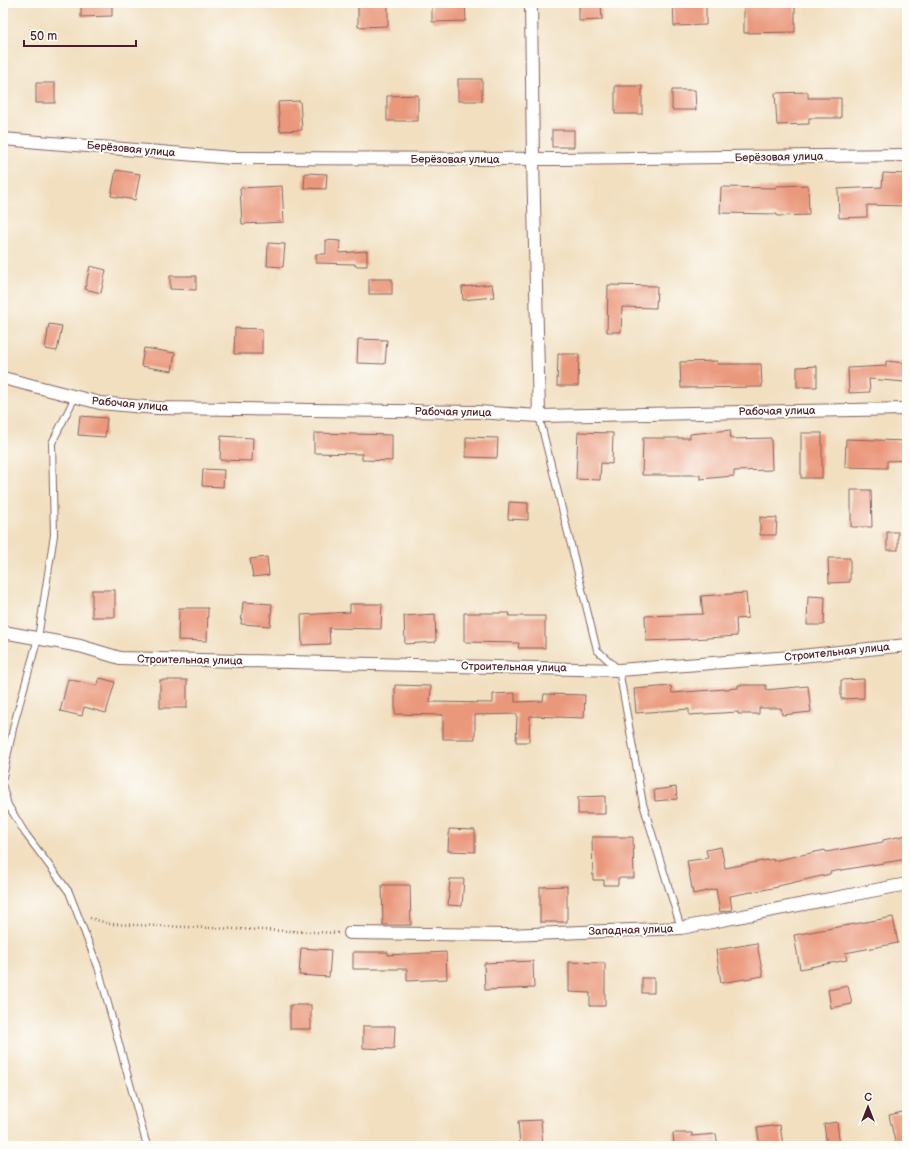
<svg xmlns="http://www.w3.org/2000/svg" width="910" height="1149" font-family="'Balsamiq Sans',sans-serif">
<rect width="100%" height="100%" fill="#fdfcf7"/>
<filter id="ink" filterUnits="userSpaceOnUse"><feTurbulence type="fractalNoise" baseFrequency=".025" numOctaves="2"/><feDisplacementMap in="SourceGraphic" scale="8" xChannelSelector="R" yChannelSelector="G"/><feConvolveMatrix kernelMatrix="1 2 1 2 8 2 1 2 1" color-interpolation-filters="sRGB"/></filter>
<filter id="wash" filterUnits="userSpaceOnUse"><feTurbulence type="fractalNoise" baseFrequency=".012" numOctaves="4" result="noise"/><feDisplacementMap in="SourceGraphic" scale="16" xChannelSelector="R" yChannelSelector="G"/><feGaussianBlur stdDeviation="0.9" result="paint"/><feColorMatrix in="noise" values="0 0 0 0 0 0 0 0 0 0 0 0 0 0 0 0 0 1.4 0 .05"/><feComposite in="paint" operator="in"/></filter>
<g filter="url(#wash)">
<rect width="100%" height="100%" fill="#f1dfc0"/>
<g id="blocks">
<g fill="#ea987c">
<polygon points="81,3 112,3 112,16 81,17"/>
<polygon points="358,3 388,3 388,26 358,27"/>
<polygon points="432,3 465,3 466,21 432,22"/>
<polygon points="579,3 601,3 602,20 579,21"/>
<polygon points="673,3 706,3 706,25 674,26"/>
<polygon points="744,3 795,3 795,32 744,33"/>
<rect x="458" y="79" width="24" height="22"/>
<rect x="36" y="83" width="19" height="20"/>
<rect x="615" y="86" width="27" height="28"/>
<polygon points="672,90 695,90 696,110 672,110"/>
<polygon points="808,92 808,98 841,98 841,118 809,118 809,124 777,125 775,93"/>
<polygon points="418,95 418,121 387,121 387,96"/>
<polygon points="300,101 302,130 280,131 278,102"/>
<rect x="552" y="130" width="22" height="17"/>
<polygon points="116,170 140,174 135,200 111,196"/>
<polygon points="305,173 327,174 326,189 304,188"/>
<polygon points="883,173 907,174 907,206 867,205 867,217 839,218 838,189 882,187"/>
<polygon points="808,185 809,215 777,216 777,214 720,213 721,187 776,188 776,186"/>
<polygon points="282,186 284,222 242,224 240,188"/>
<polygon points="326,240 340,241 339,253 367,251 367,266 355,266 355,264 316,263 316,254 326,254"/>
<polygon points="268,243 285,244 283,267 267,266"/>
<polygon points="90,266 106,270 101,293 85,289"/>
<polygon points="170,276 196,276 196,290 170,289"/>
<rect x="369" y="279" width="23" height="15"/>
<polygon points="492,284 494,297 463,300 462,287"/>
<polygon points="608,285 657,286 656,308 622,307 621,332 607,332"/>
<polygon points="49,324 62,326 57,351 45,349"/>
<polygon points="235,328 262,329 262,354 234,354"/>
<polygon points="358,339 387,340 385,364 357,363"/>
<polygon points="144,348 175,353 172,371 141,366"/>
<polygon points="558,354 579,354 578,386 557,386"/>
<polygon points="717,361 717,364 761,364 762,387 681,388 680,362"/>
<polygon points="886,361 906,363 905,382 869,379 870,392 849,393 848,368 886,366"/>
<polygon points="817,366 817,387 797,387 797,367"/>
<polygon points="80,416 107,418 105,437 78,435"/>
<polygon points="730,430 731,439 771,438 772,470 734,471 734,476 700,479 700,475 642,475 643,438 690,438 690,434"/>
<polygon points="578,432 613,433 612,464 601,463 600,480 576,479"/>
<polygon points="314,433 392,435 392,461 362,460 362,454 314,453"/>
<rect x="801" y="433" width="21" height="45"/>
<polygon points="221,436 253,438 252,461 220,460"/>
<polygon points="466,437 498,438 497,458 466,457"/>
<polygon points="846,439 907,441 907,460 887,461 887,468 845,467"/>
<polygon points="203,469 224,470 223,487 202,486"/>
<polygon points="851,490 871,490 872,527 851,527"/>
<polygon points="509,502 528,503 528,520 508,519"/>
<polygon points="760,517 777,518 776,535 760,535"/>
<rect x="887" y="532" width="11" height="18"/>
<polygon points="267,557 269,575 253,577 250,559"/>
<polygon points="828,558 850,558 850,582 829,583"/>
<rect x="92" y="590" width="23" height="27"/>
<polygon points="746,593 748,618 736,619 737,636 693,639 646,641 645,616 703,614 701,596"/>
<polygon points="808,596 825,597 824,625 807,625"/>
<polygon points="243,602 272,604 270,626 241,624"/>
<polygon points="350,604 382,604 381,629 329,628 330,644 302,645 301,615 350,612"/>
<polygon points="179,608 208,608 207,641 178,640"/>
<polygon points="464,613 510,613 509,616 545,616 545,648 518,648 519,643 464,642"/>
<polygon points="435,614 436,642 405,644 404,616"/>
<polygon points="100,678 115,682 106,713 84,707 82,716 60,711 68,679 97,686"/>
<polygon points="864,679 864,698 841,699 841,680"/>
<rect x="160" y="680" width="27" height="28"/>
<polygon points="395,685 431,686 430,702 493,703 493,694 515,693 515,702 543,701 544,694 585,695 584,718 530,716 529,742 516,742 517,714 475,715 475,739 443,739 443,715 395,714"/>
<polygon points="738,685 766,685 766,690 808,686 811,712 782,715 781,708 759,708 759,714 738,714 738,712 689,715 689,709 636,713 634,689 671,686 672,693 738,688"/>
<polygon points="676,787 677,799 655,801 654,790"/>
<polygon points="605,796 605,814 578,814 578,797"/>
<polygon points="449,829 475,830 475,852 448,851"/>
<polygon points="907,835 907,859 830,872 830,874 778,886 778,887 730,896 732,910 720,912 716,889 693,894 687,861 708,858 706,850 721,847 725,868 773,859 773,861 825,850 826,852 883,842 883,840"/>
<polygon points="592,837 633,837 634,878 618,878 618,885 604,885 604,880 593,880"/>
<polygon points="450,879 464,879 462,906 448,905"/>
<polygon points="382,885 410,885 411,925 383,925"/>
<polygon points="567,886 567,922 540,922 540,887"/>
<polygon points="893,917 898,943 845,953 847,960 800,969 794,935"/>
<polygon points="757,943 763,976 721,983 716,950"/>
<polygon points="301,948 331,950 329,977 299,975"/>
<polygon points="353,952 388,952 388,955 446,952 447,979 407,981 407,969 353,969"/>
<polygon points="533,961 534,988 485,990 484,963"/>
<polygon points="569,962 605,963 605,1006 590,1006 590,993 569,992"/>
<rect x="642" y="978" width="12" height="15"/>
<polygon points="848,986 852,1004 831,1008 828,990"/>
<rect x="290" y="1005" width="21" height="24"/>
<polygon points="363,1026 395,1026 394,1049 363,1048"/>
<polygon points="907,1111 907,1146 896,1146 889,1115"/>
<polygon points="541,1120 543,1146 520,1146 518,1121"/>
<polygon points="837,1122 840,1146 827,1146 824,1124"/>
<polygon points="780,1125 783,1146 760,1146 757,1128"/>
<polygon points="673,1133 692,1133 692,1136 716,1134 718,1146 674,1146"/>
</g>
</g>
</g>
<g filter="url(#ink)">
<use href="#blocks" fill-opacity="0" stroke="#84625f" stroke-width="1"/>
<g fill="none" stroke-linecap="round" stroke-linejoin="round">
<defs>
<g id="lane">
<polyline points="539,416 597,650 619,670 643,804 681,928"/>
<polyline points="3,777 14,724 38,638 54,535 52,443 75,397"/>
<polyline points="3,787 8,805 25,833 69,892 98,967 147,1146"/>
</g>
<g id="street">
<polyline points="531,3 533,159 539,416"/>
<polyline points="3,139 232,158 555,159 907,155"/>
<polyline points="3,378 100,403 156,408 478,412 539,416 907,409"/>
<polyline points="3,632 80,646 120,658 619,670 791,657 907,645"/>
<polyline points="350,933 508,935 681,928 907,884"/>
</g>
</defs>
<use href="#lane" stroke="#84625f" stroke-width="8"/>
<use href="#street" stroke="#84625f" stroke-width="14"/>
<polyline stroke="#84625f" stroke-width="2.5" stroke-dasharray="1 3" stroke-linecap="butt" points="90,918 110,924 338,933"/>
<use href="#lane" stroke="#fff" stroke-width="6"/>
<use href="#street" stroke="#fff" stroke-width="12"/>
</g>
</g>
<g text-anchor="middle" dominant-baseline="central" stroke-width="4" stroke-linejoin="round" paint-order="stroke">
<g font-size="11" fill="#4a1f2b" stroke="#fdfcf7">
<text transform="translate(131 149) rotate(5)">Берёзовая улица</text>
<text transform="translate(779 157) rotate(-1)">Берёзовая улица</text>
<text x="455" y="159">Берёзовая улица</text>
<text transform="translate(130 404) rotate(5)">Рабочая улица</text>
<text transform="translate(777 411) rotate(-1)">Рабочая улица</text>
<text transform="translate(453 412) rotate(1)">Рабочая улица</text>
<text transform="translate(837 652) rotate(-6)">Строительная улица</text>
<text transform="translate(190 660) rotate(1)">Строительная улица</text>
<text transform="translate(514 667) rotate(1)">Строительная улица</text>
<text transform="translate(631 930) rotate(-2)">Западная улица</text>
</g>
</g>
<rect width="910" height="1149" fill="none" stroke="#fdfcf7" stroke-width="16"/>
<g transform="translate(868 1107)" stroke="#fdfcf7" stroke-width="3" paint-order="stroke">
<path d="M0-3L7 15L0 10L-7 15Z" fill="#4a1f2b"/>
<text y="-6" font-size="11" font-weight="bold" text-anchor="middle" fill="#4a1f2b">С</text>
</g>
<path d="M24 40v6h112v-6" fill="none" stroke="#4a1f2b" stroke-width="2"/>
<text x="30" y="40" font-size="12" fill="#4a1f2b" stroke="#fdfcf7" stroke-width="3" paint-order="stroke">50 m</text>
</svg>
